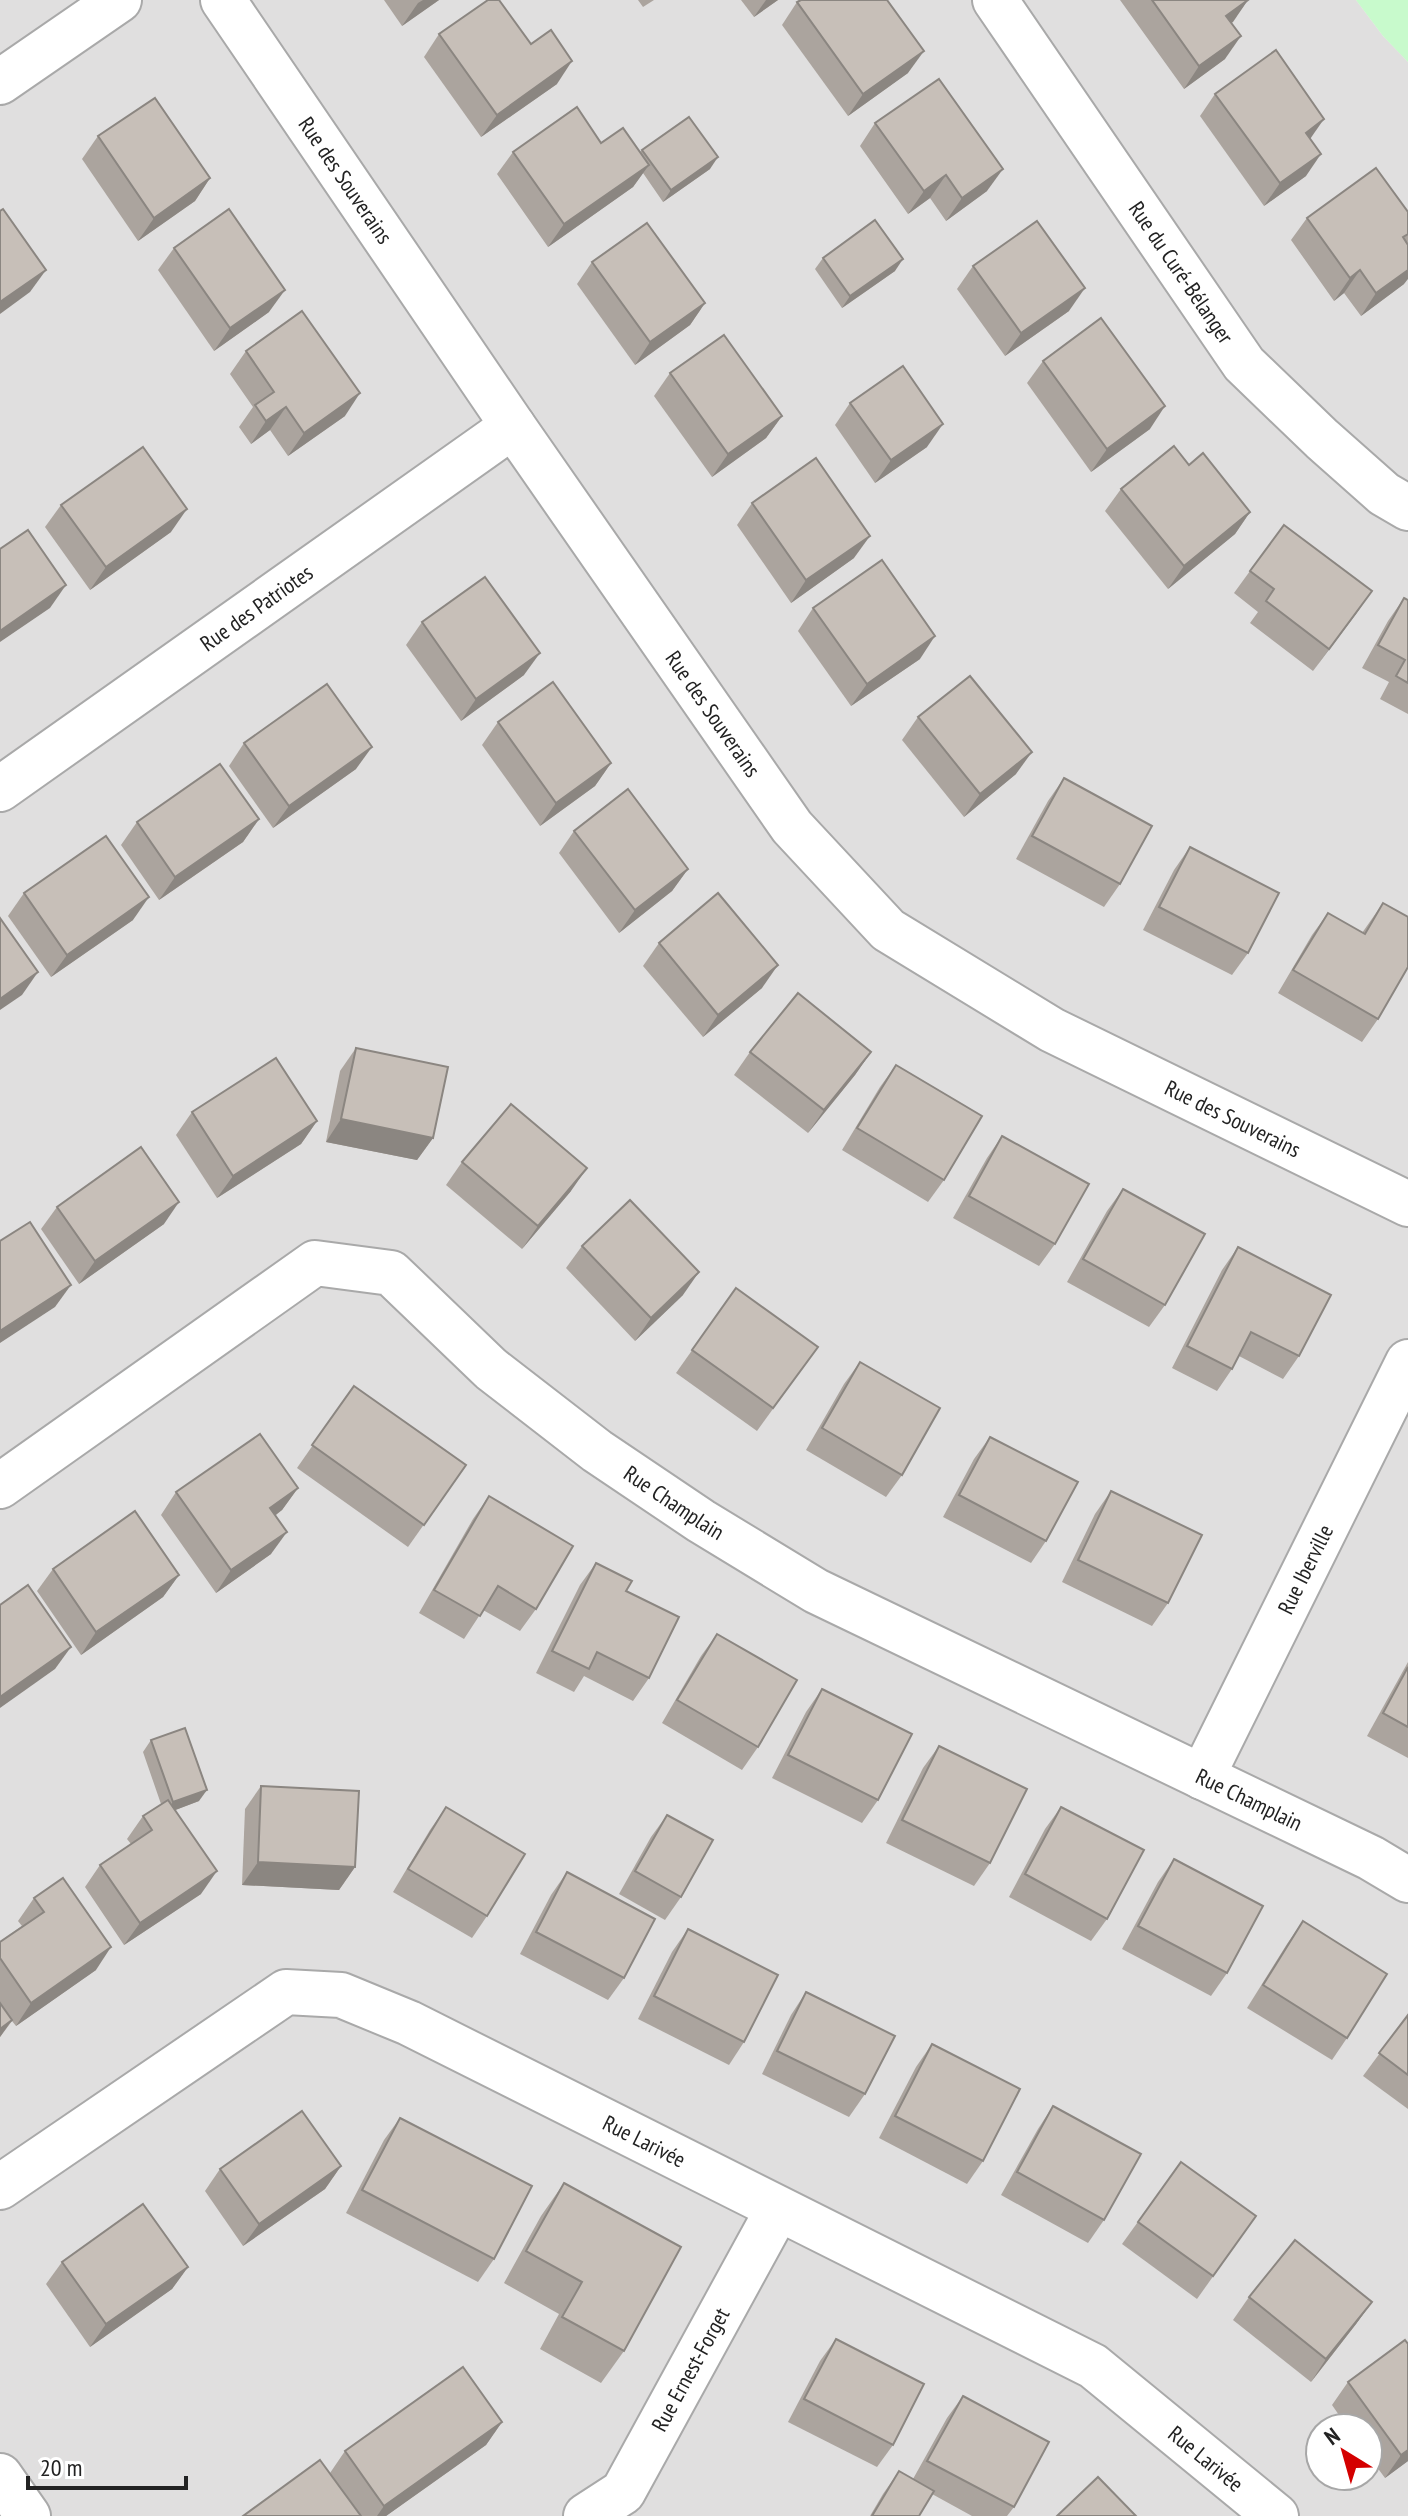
<svg xmlns="http://www.w3.org/2000/svg" width="1408" height="2516" font-family="'PT Sans Narrow',sans-serif">
<rect width="100%" height="100%" fill="#f2efe9"/>
<path fill="#e0dfdf" fill-rule="evenodd" d="M 0,0 L 1356,0 L 1383,36 L 1408,62 L 1408,2516 L 0,2516 ZM 1320,2428 L 1368,2428 L 1368,2476 L 1320,2476 Z"/>
<polygon fill="#c8facc" points="1356,0 1408,0 1408,62 1383,36"/>
<g fill="none" stroke-linecap="round" stroke-linejoin="round">
<defs>
<g id="minor">
<path id="s1" d="M 223,0 L 513,426 L 792,827 L 888,930 L 1052,1030 L 1408,1204"/>
<path id="s2" d="M 995,0 L 1244,364 L 1322,439 L 1384,494 L 1408,508"/>
<polyline points="0,82 119,0"/>
<path id="s3" d="M 0,789 L 513,426"/>
<path id="s4" d="M 0,1486 L 315,1263 L 391,1273 L 491,1369 L 597,1451 L 701,1521 L 816,1591 L 1371,1858 L 1408,1880"/>
<path id="s5" d="M 1202,1777 L 1408,1362"/>
<path id="s6" d="M 0,2187 L 286,1992 L 341,1995 L 409,2023 L 1093,2366 L 1276,2516"/>
<polyline points="0,2476 28,2516"/>
<path id="s7" d="M 586,2516 L 623,2492 L 778,2209"/>
</g>
</defs>
<use href="#minor" stroke="#a9a9a9" stroke-width="48"/>
<use href="#minor" stroke="#fff" stroke-width="44"/>
</g>
<g fill="#aba49e">
<polygon points="384,0 439,0 402,26"/>
<polygon points="638,0 654,0 643,7"/>
<polygon points="741,0 778,0 754,17"/>
<polygon points="1120,0 1248,0 1231,23 1225,59 1184,89"/>
<polygon points="797,2 908,73 848,116 782,25"/>
<polygon points="439,34 531,44 557,84 481,137 424,57"/>
<polygon points="1215,94 1310,139 1306,176 1264,206 1200,116"/>
<polygon points="875,123 987,191 946,221 930,198 908,214 860,146"/>
<polygon points="98,136 210,178 195,201 138,241 82,159"/>
<polygon points="601,143 640,152 642,150 710,169 663,202 643,173 633,187 548,247 497,174 513,152"/>
<polygon points="1408,212 1408,241 1404,284 1361,316 1344,293 1334,301 1291,240 1307,218"/>
<polygon points="174,248 269,312 214,351 158,270"/>
<polygon points="823,258 895,271 842,308 815,269"/>
<polygon points="592,262 705,303 690,325 635,365 577,284"/>
<polygon points="973,266 1069,311 1005,356 957,289"/>
<polygon points="246,351 345,416 288,456 270,430 251,444 239,427 253,407 230,374"/>
<polygon points="1043,361 1150,429 1091,472 1027,383"/>
<polygon points="670,373 782,416 766,438 712,477 654,396"/>
<polygon points="850,403 927,447 875,483 835,425"/>
<polygon points="1189,465 1250,512 1235,534 1168,589 1105,511 1121,489"/>
<polygon points="752,503 854,558 791,603 737,525"/>
<polygon points="61,505 171,532 90,590 45,527"/>
<polygon points="1250,571 1372,591 1313,671 1250,623 1258,612 1234,593"/>
<polygon points="1404,598 1408,600 1408,714 1380,699 1389,682 1362,668 1388,621"/>
<polygon points="813,608 920,659 851,706 798,631"/>
<polygon points="422,622 524,675 461,721 406,645"/>
<polygon points="918,717 1016,774 964,817 902,740"/>
<polygon points="498,722 611,763 595,786 540,826 482,745"/>
<polygon points="244,743 356,769 273,828 229,766"/>
<polygon points="1064,778 1120,884 1104,907 1016,859 1048,801"/>
<polygon points="259,819 243,842 159,900 121,845 137,822"/>
<polygon points="574,831 688,869 672,891 619,933 559,853"/>
<polygon points="1190,847 1248,953 1232,975 1143,930 1174,870"/>
<polygon points="24,893 133,920 51,977 8,916"/>
<polygon points="1383,903 1378,1019 1362,1042 1278,993 1312,935 1328,913 1362,933"/>
<polygon points="659,943 762,988 703,1037 643,966"/>
<polygon points="356,1048 433,1138 417,1160 326,1142 340,1071"/>
<polygon points="750,1052 871,1052 855,1075 808,1133 734,1075"/>
<polygon points="896,1065 944,1180 928,1202 842,1150 880,1087"/>
<polygon points="192,1112 317,1121 301,1144 217,1198 176,1135"/>
<polygon points="1002,1136 1055,1244 1039,1266 953,1218 987,1158"/>
<polygon points="462,1162 571,1191 522,1249 446,1185"/>
<polygon points="1123,1189 1165,1305 1149,1327 1067,1282 1107,1211"/>
<polygon points="57,1207 164,1224 79,1284 41,1229"/>
<polygon points="582,1246 683,1295 635,1341 566,1268"/>
<polygon points="1238,1247 1299,1356 1283,1379 1239,1356 1232,1369 1217,1391 1172,1368 1222,1270"/>
<polygon points="736,1288 818,1347 757,1431 676,1373"/>
<polygon points="860,1362 902,1475 886,1497 806,1450 844,1384"/>
<polygon points="354,1386 466,1465 408,1547 297,1468"/>
<polygon points="990,1437 1046,1541 1031,1563 943,1517 974,1459"/>
<polygon points="298,1488 282,1510 276,1515 271,1554 216,1593 161,1515 176,1492"/>
<polygon points="1111,1491 1168,1603 1152,1626 1062,1582 1095,1514"/>
<polygon points="489,1496 536,1609 520,1631 483,1610 464,1639 419,1613 473,1519"/>
<polygon points="596,1563 649,1678 633,1701 584,1676 574,1692 536,1673 580,1585"/>
<polygon points="53,1569 179,1575 163,1597 81,1655 37,1591"/>
<polygon points="717,1634 758,1747 742,1770 662,1723 701,1656"/>
<polygon points="1408,1662 1408,1758 1367,1736"/>
<polygon points="822,1689 878,1800 862,1823 772,1778 806,1712"/>
<polygon points="151,1740 199,1801 175,1810 201,1894 124,1945 85,1887 100,1865 131,1844 127,1839 143,1816 161,1804 143,1752"/>
<polygon points="939,1746 990,1863 974,1886 886,1843 923,1768"/>
<polygon points="261,1786 355,1867 339,1890 242,1885 245,1809"/>
<polygon points="446,1807 487,1916 472,1938 393,1892 430,1830"/>
<polygon points="1061,1807 1107,1919 1091,1941 1009,1897 1045,1829"/>
<polygon points="667,1815 681,1897 665,1920 619,1894 651,1837"/>
<polygon points="1174,1859 1227,1973 1211,1996 1122,1949 1158,1882"/>
<polygon points="567,1872 624,1978 608,2000 520,1954 551,1895"/>
<polygon points="34,1898 96,1970 16,2026 12,2021 0,2037 0,1942 22,1926 18,1921"/>
<polygon points="1303,1921 1347,2038 1332,2060 1247,2008 1287,1944"/>
<polygon points="688,1929 744,2042 729,2065 638,2019 672,1952"/>
<polygon points="806,1992 865,2094 849,2117 762,2074 791,2015"/>
<polygon points="1408,2015 1408,2109 1363,2076"/>
<polygon points="932,2044 983,2161 967,2184 879,2138 916,2067"/>
<polygon points="1053,2106 1104,2220 1088,2243 1001,2195 1038,2129"/>
<polygon points="400,2118 494,2259 478,2282 346,2213 384,2140"/>
<polygon points="1181,2162 1256,2216 1197,2299 1122,2244"/>
<polygon points="341,2166 325,2189 243,2246 205,2191 220,2169"/>
<polygon points="564,2183 624,2351 601,2383 540,2349 559,2314 504,2283 541,2216"/>
<polygon points="62,2262 188,2267 172,2289 90,2347 46,2284"/>
<polygon points="1249,2297 1372,2302 1356,2324 1311,2382 1233,2320"/>
<polygon points="836,2339 893,2445 877,2467 788,2422 820,2361"/>
<polygon points="1408,2344 1408,2461 1385,2478 1368,2455 1368,2428 1348,2428 1332,2405 1348,2382"/>
<polygon points="963,2396 1014,2507 1007,2516 972,2516 932,2494 919,2516 870,2516 883,2494 899,2471 913,2479 947,2418"/>
<polygon points="502,2422 486,2445 386,2516 243,2516 330,2473 345,2451"/>
</g>
<g fill="#8b8681">
<polygon points="423,0 439,0 402,26 418,3"/>
<polygon points="766,0 778,0 754,17"/>
<polygon points="1248,0 1233,22 1210,38 1226,16"/>
<polygon points="1241,36 1225,59 1184,89 1199,66"/>
<polygon points="924,51 908,73 848,116 863,94"/>
<polygon points="572,61 557,84 481,137 497,115"/>
<polygon points="1324,119 1308,142 1306,133"/>
<polygon points="1321,154 1306,176 1264,206 1280,183"/>
<polygon points="718,157 710,169 663,202 671,190"/>
<polygon points="649,165 633,187 548,247 564,224"/>
<polygon points="1003,169 987,191 946,221 962,198"/>
<polygon points="946,175 930,198 908,214 924,191"/>
<polygon points="210,178 195,201 138,241 154,218"/>
<polygon points="903,259 895,271 842,308 850,296"/>
<polygon points="46,270 30,292 0,314 0,302"/>
<polygon points="1360,270 1344,293 1334,301 1350,278"/>
<polygon points="1408,270 1408,279 1404,284 1361,316 1376,293"/>
<polygon points="1085,288 1069,311 1005,356 1021,333"/>
<polygon points="285,290 269,312 214,351 230,328"/>
<polygon points="705,303 690,325 635,365 650,342"/>
<polygon points="360,393 345,416 288,456 304,433"/>
<polygon points="1165,406 1150,429 1091,472 1107,449"/>
<polygon points="286,407 270,430 251,444 266,421"/>
<polygon points="782,416 766,438 712,477 728,454"/>
<polygon points="943,424 927,447 875,483 891,460"/>
<polygon points="187,509 171,532 90,590 106,567"/>
<polygon points="1250,512 1235,534 1168,589 1184,566"/>
<polygon points="870,536 854,558 791,603 806,580"/>
<polygon points="66,585 50,608 0,642 0,631"/>
<polygon points="1372,591 1356,614 1313,671 1329,649"/>
<polygon points="935,636 920,659 851,706 867,684"/>
<polygon points="540,653 524,675 461,721 476,699"/>
<polygon points="372,747 356,769 273,828 289,806"/>
<polygon points="1032,752 1016,774 964,817 980,794"/>
<polygon points="611,763 595,786 540,826 556,803"/>
<polygon points="259,819 243,842 159,900 175,877"/>
<polygon points="688,869 672,891 619,933 635,910"/>
<polygon points="149,897 133,920 51,977 67,955"/>
<polygon points="778,965 762,988 703,1037 718,1015"/>
<polygon points="38,972 22,995 0,1010 0,999"/>
<polygon points="871,1052 855,1075 808,1133 824,1110"/>
<polygon points="341,1119 433,1138 417,1160 326,1142"/>
<polygon points="317,1121 301,1144 217,1198 233,1176"/>
<polygon points="587,1168 571,1191 522,1249 538,1226"/>
<polygon points="179,1202 164,1224 79,1284 95,1261"/>
<polygon points="699,1272 683,1295 635,1341 651,1318"/>
<polygon points="71,1285 55,1307 0,1343 0,1331"/>
<polygon points="298,1488 282,1510 255,1530 270,1508"/>
<polygon points="287,1532 271,1554 216,1593 231,1570"/>
<polygon points="179,1575 163,1597 81,1655 96,1632"/>
<polygon points="71,1647 55,1669 0,1708 0,1697"/>
<polygon points="207,1790 199,1801 165,1814 173,1802"/>
<polygon points="258,1862 355,1867 339,1890 242,1885"/>
<polygon points="217,1871 201,1894 124,1945 140,1923"/>
<polygon points="111,1947 96,1970 16,2026 31,2003"/>
<polygon points="12,2020 0,2037 0,2029"/>
<polygon points="341,2166 325,2189 243,2246 259,2224"/>
<polygon points="188,2267 172,2289 90,2347 106,2324"/>
<polygon points="1372,2302 1356,2324 1311,2382 1326,2359"/>
<polygon points="502,2422 486,2445 386,2516 377,2516 384,2506"/>
<polygon points="1408,2450 1408,2461 1385,2478 1401,2455"/>
</g>
<g fill="#c7bfb8" stroke="#8b8681" stroke-width="2">
<polygon points="488,0 499,0 531,44 551,30 572,61 497,115 439,34"/>
<polygon points="801,0 887,0 924,51 863,94 797,2"/>
<polygon points="1152,0 1248,0 1226,16 1241,36 1199,66"/>
<polygon points="1276,50 1324,119 1306,133 1321,154 1280,183 1215,94"/>
<polygon points="939,79 1003,169 962,198 946,175 924,191 875,123"/>
<polygon points="155,98 210,178 154,218 98,136"/>
<polygon points="577,107 601,143 623,128 649,165 564,224 513,152"/>
<polygon points="689,117 718,157 671,190 642,150"/>
<polygon points="1376,168 1408,212 1408,234 1403,237 1408,245 1408,270 1376,293 1360,270 1350,278 1307,218"/>
<polygon points="3,209 46,270 0,302 0,211"/>
<polygon points="229,209 285,290 230,328 174,248"/>
<polygon points="875,220 903,259 850,296 823,258"/>
<polygon points="1037,221 1085,288 1021,333 973,266"/>
<polygon points="647,223 705,303 650,342 592,262"/>
<polygon points="302,311 360,393 304,433 286,407 266,421 255,405 274,392 246,351"/>
<polygon points="1101,318 1165,406 1107,449 1043,361"/>
<polygon points="724,335 782,416 728,454 670,373"/>
<polygon points="903,366 943,424 891,460 850,403"/>
<polygon points="1174,446 1189,465 1203,453 1250,512 1184,566 1121,489"/>
<polygon points="143,447 187,509 106,567 61,505"/>
<polygon points="816,458 870,536 806,580 752,503"/>
<polygon points="1284,525 1372,591 1329,649 1266,601 1274,589 1250,571"/>
<polygon points="28,530 66,585 0,631 0,549"/>
<polygon points="882,560 935,636 867,684 813,608"/>
<polygon points="485,577 540,653 476,699 422,622"/>
<polygon points="1404,598 1408,600 1408,683 1396,676 1405,660 1378,645"/>
<polygon points="970,676 1032,752 980,794 918,717"/>
<polygon points="553,682 611,763 556,803 498,722"/>
<polygon points="327,684 372,747 289,806 244,743"/>
<polygon points="220,764 259,819 175,877 137,822"/>
<polygon points="1064,778 1152,826 1120,884 1032,836"/>
<polygon points="628,789 688,869 635,910 574,831"/>
<polygon points="106,836 149,897 67,955 24,893"/>
<polygon points="1190,847 1279,893 1248,953 1159,907"/>
<polygon points="718,893 778,965 718,1015 659,943"/>
<polygon points="1383,903 1408,917 1408,967 1378,1019 1293,970 1328,913 1365,934"/>
<polygon points="0,918 38,972 0,999"/>
<polygon points="798,993 871,1052 824,1110 750,1052"/>
<polygon points="356,1048 448,1067 433,1138 341,1119"/>
<polygon points="276,1058 317,1121 233,1176 192,1112"/>
<polygon points="896,1065 982,1116 944,1180 857,1128"/>
<polygon points="511,1104 587,1168 538,1226 462,1162"/>
<polygon points="1002,1136 1089,1184 1055,1244 969,1196"/>
<polygon points="141,1147 179,1202 95,1261 57,1207"/>
<polygon points="1123,1189 1205,1234 1165,1305 1083,1259"/>
<polygon points="630,1200 699,1272 651,1318 582,1246"/>
<polygon points="30,1222 71,1285 0,1331 0,1241"/>
<polygon points="1238,1247 1331,1295 1299,1356 1251,1332 1232,1369 1187,1346"/>
<polygon points="736,1288 818,1347 773,1408 692,1350"/>
<polygon points="860,1362 940,1408 902,1475 822,1428"/>
<polygon points="354,1386 466,1465 424,1525 312,1445"/>
<polygon points="260,1434 298,1488 270,1508 287,1532 231,1570 176,1492"/>
<polygon points="990,1437 1078,1482 1046,1541 959,1495"/>
<polygon points="1111,1491 1202,1535 1168,1603 1078,1560"/>
<polygon points="489,1496 573,1546 536,1609 498,1586 480,1616 434,1590"/>
<polygon points="135,1511 179,1575 96,1632 53,1569"/>
<polygon points="596,1563 632,1581 626,1591 679,1617 649,1678 597,1652 589,1669 552,1651"/>
<polygon points="28,1585 71,1647 0,1697 0,1605"/>
<polygon points="717,1634 797,1680 758,1747 677,1700"/>
<polygon points="1408,1667 1408,1727 1383,1713"/>
<polygon points="822,1689 912,1734 878,1800 788,1755"/>
<polygon points="185,1728 207,1790 173,1802 151,1740"/>
<polygon points="939,1746 1027,1789 990,1863 902,1820"/>
<polygon points="261,1786 359,1791 355,1867 258,1862"/>
<polygon points="168,1800 217,1871 140,1923 100,1865 152,1830 143,1816"/>
<polygon points="446,1807 525,1854 487,1916 408,1869"/>
<polygon points="1061,1807 1144,1850 1107,1919 1025,1874"/>
<polygon points="667,1815 713,1840 681,1897 635,1871"/>
<polygon points="1174,1859 1263,1906 1227,1973 1138,1926"/>
<polygon points="567,1872 655,1919 624,1978 536,1932"/>
<polygon points="63,1878 111,1947 31,2003 0,1958 0,1942 44,1912 34,1898"/>
<polygon points="1303,1921 1387,1974 1347,2038 1263,1985"/>
<polygon points="688,1929 778,1975 744,2042 654,1996"/>
<polygon points="806,1992 895,2036 865,2094 777,2051"/>
<polygon points="0,2003 12,2020 0,2029"/>
<polygon points="1408,2015 1408,2075 1379,2053"/>
<polygon points="932,2044 1020,2089 983,2161 895,2116"/>
<polygon points="1053,2106 1141,2154 1104,2220 1017,2172"/>
<polygon points="302,2111 341,2166 259,2224 220,2169"/>
<polygon points="400,2118 532,2186 494,2259 362,2190"/>
<polygon points="1181,2162 1256,2216 1213,2276 1138,2222"/>
<polygon points="564,2183 681,2247 624,2351 562,2317 582,2282 526,2251"/>
<polygon points="143,2204 188,2267 106,2324 62,2262"/>
<polygon points="1295,2240 1372,2302 1326,2359 1249,2297"/>
<polygon points="836,2339 924,2384 893,2445 804,2399"/>
<polygon points="1405,2340 1408,2344 1408,2450 1401,2455 1348,2382"/>
<polygon points="463,2367 502,2422 384,2506 345,2451"/>
<polygon points="963,2396 1049,2442 1014,2507 927,2461"/>
<polygon points="320,2460 361,2516 243,2516"/>
<polygon points="899,2471 934,2491 919,2516 872,2516"/>
<polygon points="1098,2477 1136,2516 1057,2516"/>
</g>
<g text-anchor="middle" dominant-baseline="central" stroke-width="6" stroke-linejoin="round" paint-order="stroke">
<g font-size="22" fill="#222" stroke="#fff">
<text stroke="none"><textPath href="#s1" startOffset="218">Rue des Souverains</textPath></text>
<text stroke="none"><textPath href="#s2" startOffset="330">Rue du Curé-Bélanger</textPath></text>
<text stroke="none"><textPath href="#s3" startOffset="314">Rue des Patriotes</textPath></text>
<text stroke="none"><textPath href="#s1" startOffset="866">Rue des Souverains</textPath></text>
<text stroke="none"><textPath href="#s1" startOffset="1538">Rue des Souverains</textPath></text>
<text stroke="none"><textPath href="#s4" startOffset="828">Rue Champlain</textPath></text>
<text stroke="none"><textPath href="#s5" startOffset="232">Rue Iberville</textPath></text>
<text stroke="none"><textPath href="#s4" startOffset="1476">Rue Champlain</textPath></text>
<text stroke="none"><textPath href="#s6" startOffset="738">Rue Larivée</textPath></text>
<text stroke="none"><textPath href="#s7" startOffset="184">Rue Ernest-Forget</textPath></text>
<text stroke="none"><textPath href="#s6" startOffset="1386">Rue Larivée</textPath></text>
</g>
</g>
<g transform="translate(1344 2452) rotate(323)"><circle r="38" fill="#ffffff" stroke="#a7a7a7" stroke-width="2"/>
<path d="M0-6L14 30L0 20L-14 30Z" fill="#d40000"/>
<text y="-12" font-size="22" font-weight="bold" text-anchor="middle" fill="#222222">N</text>
</g>
<path d="M28 2476v12h158v-12" fill="none" stroke="#222222" stroke-width="4"/>
<text x="40" y="2476" font-size="24" fill="#222222" stroke="#ffffff" stroke-width="6" paint-order="stroke">20 m</text>
</svg>
